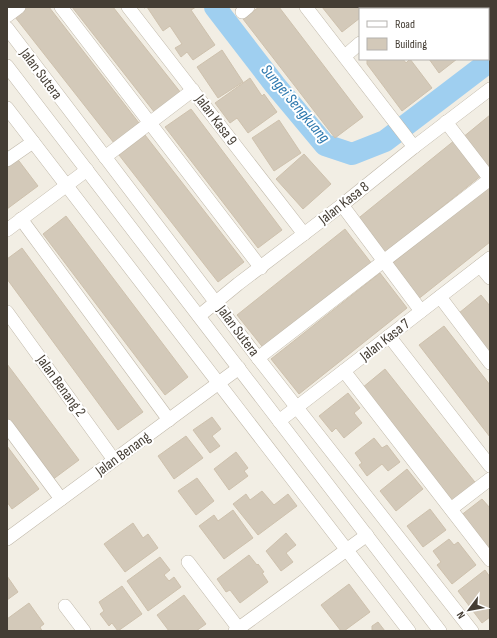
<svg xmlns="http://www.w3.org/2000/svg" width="497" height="638" font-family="'Sofia Sans Condensed',sans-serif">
<rect width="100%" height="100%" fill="#f2eee4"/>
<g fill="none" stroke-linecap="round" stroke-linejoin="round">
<polyline stroke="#9fcff0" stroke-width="22" points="215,7 275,85 325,145 352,154 385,141 490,61"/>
</g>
<g fill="#d3c9b9" stroke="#cec1ad">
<polygon points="27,7 49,7 139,123 114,143 15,17"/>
<polygon points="72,7 113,7 181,93 155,113"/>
<polygon points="143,7 196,7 191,10 215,45 193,60 187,52 181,57 175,48 182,44 170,26 163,31 147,7 144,8"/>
<polygon points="259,7 279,7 363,117 335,138 243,19"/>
<polygon points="322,7 374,7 372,9 360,9 360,18 342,32"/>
<polygon points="472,7 490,7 490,31 488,28 488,9 473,9"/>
<polygon points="222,50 243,82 218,98 197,67"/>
<polygon points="367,59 403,59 406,63 410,59 432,88 402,111 367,64"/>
<polygon points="429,59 457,59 439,73"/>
<polygon points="250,78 262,96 264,94 277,112 248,133 237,118 230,123 215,103"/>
<polygon points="191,109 282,230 258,248 165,127"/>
<polygon points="490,115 490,172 462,138"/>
<polygon points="279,120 301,153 274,171 252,138"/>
<polygon points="145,135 244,262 218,282 119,155"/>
<polygon points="455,140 482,175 383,254 355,221"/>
<polygon points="304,154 331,184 303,209 276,179"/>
<polygon points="16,157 38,186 7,209 7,164"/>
<polygon points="490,186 490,242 417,300 390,265"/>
<polygon points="66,216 188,377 165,395 43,234"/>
<polygon points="345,229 372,264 265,350 237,315"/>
<polygon points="22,248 143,412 118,430 7,279 7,259"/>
<polygon points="380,273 407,308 299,394 271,359"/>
<polygon points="481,295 490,306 490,353 459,313"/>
<polygon points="444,326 490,385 490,437 419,345"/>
<polygon points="7,364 79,460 52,480 7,421"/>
<polygon points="385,369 478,486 455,505 362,388"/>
<polygon points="348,393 360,408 354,413 362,423 344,438 336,428 332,432 319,416"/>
<polygon points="212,417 221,429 212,436 220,446 210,453 193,430"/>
<polygon points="186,436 203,458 174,479 158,456"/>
<polygon points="374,438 382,448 387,445 400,462 388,471 382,464 367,476 359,465 362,463 355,453"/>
<polygon points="7,446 39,489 12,509 7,502"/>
<polygon points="236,452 248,468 244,471 248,476 229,490 214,469"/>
<polygon points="407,469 423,489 396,511 380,491"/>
<polygon points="197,478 214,501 196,515 178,491"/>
<polygon points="262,491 274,505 288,494 297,506 258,535 233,504 246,494 250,500"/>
<polygon points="482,499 490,508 490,554 460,516"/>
<polygon points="430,509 446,530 423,547 407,526"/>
<polygon points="233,510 253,538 224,559 199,526 214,515 218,521"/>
<polygon points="133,523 143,538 148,534 158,548 125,572 104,544"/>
<polygon points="286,533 296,545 286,553 293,562 281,571 266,551"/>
<polygon points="449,539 454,545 458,542 476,565 452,584 437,565 441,562 433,551"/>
<polygon points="249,555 257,565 258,564 264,572 262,573 268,582 240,603 230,590 226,592 217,579"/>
<polygon points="160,557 170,570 164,575 169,581 174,577 181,587 148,611 127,581"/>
<polygon points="485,570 490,577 490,617 482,623 458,591"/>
<polygon points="7,576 18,592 7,600"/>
<polygon points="349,584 370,612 344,631 341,631 321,605"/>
<polygon points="122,586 142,614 118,631 112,623 109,626 100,614 104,611 99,602"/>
<polygon points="184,595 206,624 196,631 169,631 157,615"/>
<polygon points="29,603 44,624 40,627 42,631 8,631 7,619"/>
<polygon points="378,622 385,631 372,631 372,626"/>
</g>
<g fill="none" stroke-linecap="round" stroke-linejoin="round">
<defs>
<g id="minor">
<polyline points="61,7 261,268"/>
<polyline points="128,7 304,234"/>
<polyline points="306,7 414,147"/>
<polyline points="448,7 450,9"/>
<polyline points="402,9 404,7"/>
<polyline points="242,12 248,7"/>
<polyline points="7,16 19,7"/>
<polyline points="7,28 258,358 472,631"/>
<polyline points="345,56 360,43"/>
<polyline points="7,66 440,631"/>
<polyline points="7,108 409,631"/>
<polyline points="446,122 490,179"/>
<polyline points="105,157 193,90"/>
<polyline points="7,160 33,142"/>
<polyline points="342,205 421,311"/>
<polyline points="21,219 169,420"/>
<polyline points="7,230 87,170"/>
<polyline points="480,266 490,278"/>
<polyline points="440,297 490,363"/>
<polyline points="7,312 114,460"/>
<polyline points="199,316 238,284 342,205 414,147 490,89"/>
<polyline points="389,336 490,466"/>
<polyline points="258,358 490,179"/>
<polyline points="344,371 490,560"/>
<polyline points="279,421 490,258"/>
<polyline points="7,426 61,499"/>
<polyline points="451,509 490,479"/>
<polyline points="7,539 239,368"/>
<polyline points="188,562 239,629"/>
<polyline points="65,606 84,631"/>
<polyline points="235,631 367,535"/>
</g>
</defs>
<use href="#minor" stroke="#c0b8a9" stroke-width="14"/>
<use href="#minor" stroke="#fff" stroke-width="13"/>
</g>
<g text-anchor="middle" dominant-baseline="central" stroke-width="4" stroke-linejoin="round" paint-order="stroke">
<g font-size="15" fill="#443d34" stroke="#fff">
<text transform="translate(41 74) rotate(53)">Jalan Sutera</text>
<text transform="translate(216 120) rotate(53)">Jalan Kasa 9</text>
<text transform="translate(344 203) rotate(-38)">Jalan Kasa 8</text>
<text transform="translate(238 331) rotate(53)">Jalan Sutera</text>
<text transform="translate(385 340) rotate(-38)">Jalan Kasa 7</text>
<text transform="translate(61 386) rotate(54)">Jalan Benang 2</text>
<text transform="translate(123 454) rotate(-36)">Jalan Benang</text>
</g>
<g font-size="16" font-style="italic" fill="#2e79af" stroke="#fff">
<text transform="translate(295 104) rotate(50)">Sungei Sengkuang</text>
</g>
</g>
<rect width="497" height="638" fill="none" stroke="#443d34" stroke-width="16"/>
<rect x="359" y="8" width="130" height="52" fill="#ffffff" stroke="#b4b1ae"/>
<rect x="367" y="21" width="20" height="6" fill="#ffffff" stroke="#b4b1ae"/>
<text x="395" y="28" font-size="12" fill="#443d34">Road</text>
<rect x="367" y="38" width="20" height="12" fill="#d3c9b9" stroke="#b4b1ae"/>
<text x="395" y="48" font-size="12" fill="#443d34">Building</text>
<g transform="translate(469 610) rotate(238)" stroke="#ffffff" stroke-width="3" paint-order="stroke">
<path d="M0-3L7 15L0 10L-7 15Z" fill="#443d34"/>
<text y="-6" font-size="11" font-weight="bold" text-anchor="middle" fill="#443d34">N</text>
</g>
</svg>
